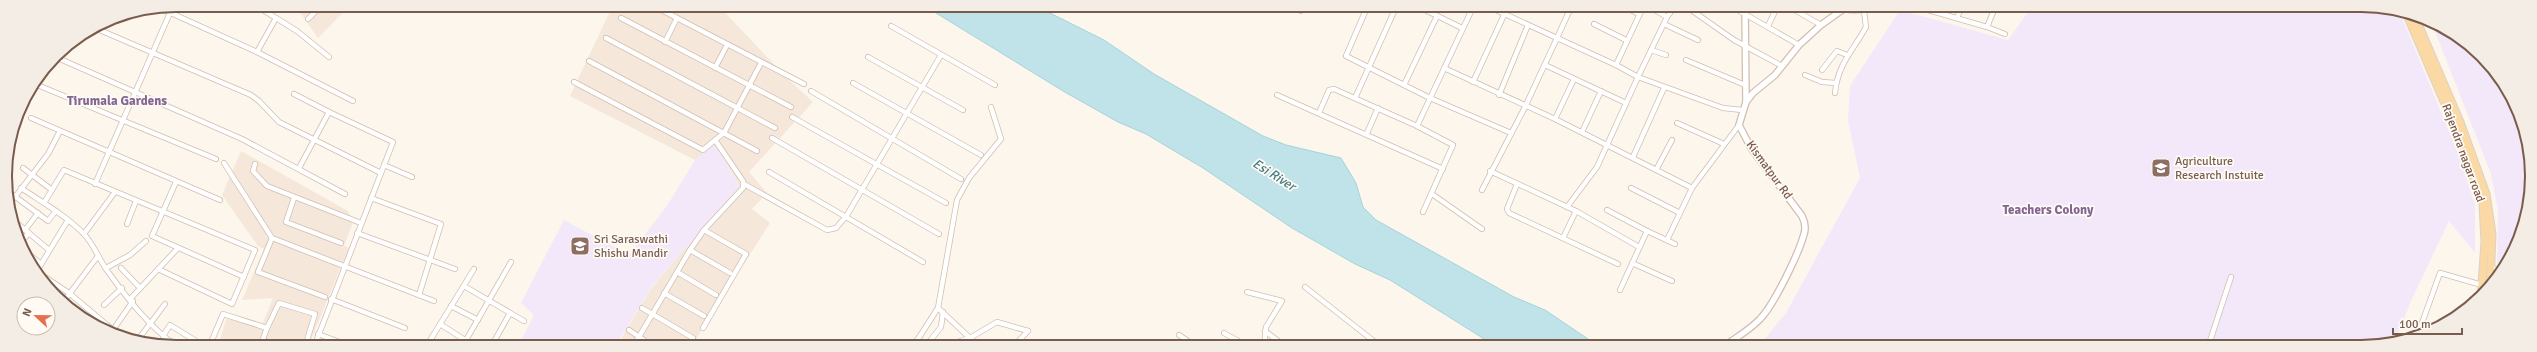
<svg xmlns="http://www.w3.org/2000/svg" width="2537" height="352" font-family="Signika,sans-serif">
<rect width="100%" height="100%" fill="#fdf6ec"/>
<g fill="#f5e8da">
<polygon points="295,5 350,5 318,38"/>
<polygon points="613,5 672,5 684,13 696,5 718,5 788,79 813,102 749,172 767,193 752,209 770,223 691,347 616,347 652,287 739,186 716,144 695,160 570,96"/>
<polygon points="241,151 348,211 353,222 344,246 349,248 308,347 218,347 228,313 263,323 273,298 242,300 264,249 258,246 222,195"/>
</g>
<g fill="#f3e8fa">
<polygon points="2033,5 2372,5 2400,13 2460,158 2475,205 2475,253 2449,221 2411,301 2395,341 2372,347 1758,347 1786,313 1860,178 1848,120 1850,86 1900,10 2008,40"/>
<polygon points="2431,21 2437,23 2490,63 2523,121 2532,187 2514,251 2503,268 2497,264 2498,211 2491,174"/>
<polygon points="716,143 739,187 652,286 615,347 518,347 534,315 521,303 564,220 629,255 667,206 695,160"/>
</g>
<polygon fill="#bfe3e8" stroke="#a5d3da" points="923,5 1034,5 1104,40 1154,74 1263,136 1286,145 1341,158 1356,183 1363,207 1376,220 1514,297 1545,310 1600,347 1497,347 1390,280 1355,264 1292,228 1203,168 1146,134 1118,122 1063,91"/>
<g fill="none" stroke-linecap="round" stroke-linejoin="round">
<defs>
<g id="minor">
<polyline points="255,5 297,31 329,57"/>
<polyline points="652,5 804,84"/>
<polyline points="1286,5 1301,11 1307,5"/>
<polyline points="1368,5 1346,56 1430,98 1511,133"/>
<polyline points="1415,5 1462,28"/>
<polyline points="1554,5 1569,12"/>
<polyline points="1572,5 1557,38 1616,65"/>
<polyline points="1597,5 1602,9"/>
<polyline points="1621,5 1639,14"/>
<polyline points="1644,5 1616,65 1638,77 1667,17 1676,5"/>
<polyline points="1646,5 1667,17"/>
<polyline points="1729,5 1799,45"/>
<polyline points="1786,5 1821,25"/>
<path d="M 1834,5 C 1848,13 1862,12 1876,5"/>
<polyline points="1911,5 1987,27 1996,5"/>
<polyline points="1687,7 1734,40 1782,66"/>
<polyline points="160,8 257,52 353,101"/>
<polyline points="621,18 791,107"/>
<polyline points="1957,18 1962,5"/>
<polyline points="308,19 322,5"/>
<polyline points="1594,24 1626,40"/>
<polyline points="1664,24 1698,40"/>
<polyline points="891,26 995,85"/>
<polyline points="1768,26 1778,5"/>
<polyline points="1987,27 2005,34"/>
<polyline points="95,28 251,95 259,101 279,122 381,173"/>
<polyline points="606,38 775,128"/>
<polyline points="665,42 677,18"/>
<polyline points="1651,50 1666,55"/>
<polyline points="257,52 276,18"/>
<polyline points="868,57 963,110"/>
<polyline points="60,59 242,139 345,194"/>
<polyline points="1686,60 1745,85"/>
<polyline points="589,61 757,151"/>
<polyline points="1545,65 1626,103"/>
<polyline points="715,68 727,45"/>
<polyline points="1444,68 1555,119 1692,188"/>
<polyline points="1822,70 1837,51 1847,55"/>
<polyline points="1805,75 1822,82 1836,83"/>
<polyline points="574,82 703,150 715,140"/>
<polyline points="1473,82 1504,15"/>
<polyline points="853,83 981,155"/>
<polyline points="35,84 216,159"/>
<polyline points="1404,85 1437,16"/>
<polyline points="811,91 961,179"/>
<path d="M 1835,93 C 1838,63 1853,51 1866,27 L 1864,11"/>
<polyline points="294,94 329,112"/>
<polyline points="1277,95 1443,169"/>
<polyline points="1499,95 1528,25"/>
<polyline points="1355,98 1397,5"/>
<polyline points="1319,113 1329,90 1334,89 1417,126 1453,145 1423,212"/>
<polyline points="792,117 946,203"/>
<polyline points="31,118 220,200"/>
<polyline points="1555,119 1574,79"/>
<polyline points="1677,123 1724,144"/>
<polyline points="1417,126 1474,5"/>
<polyline points="1582,132 1601,91"/>
<polyline points="1367,133 1378,108"/>
<polyline points="772,138 939,234"/>
<polyline points="1633,157 1664,88"/>
<polyline points="224,163 272,238 434,301"/>
<polyline points="255,164 253,171 267,186 361,223"/>
<polyline points="384,165 412,177"/>
<polyline points="23,168 52,190"/>
<polyline points="299,168 329,112 393,142 314,347"/>
<polyline points="1656,170 1672,140"/>
<polyline points="1490,171 1576,211 1639,247"/>
<polyline points="769,172 923,262"/>
<polyline points="176,182 152,236 244,277"/>
<polyline points="95,184 173,6"/>
<polyline points="744,184 827,230 836,228 847,215 941,55"/>
<polyline points="1517,184 1507,209 1509,213 1618,264"/>
<path d="M 21,188 C 42,202 65,215 83,233 C 93,243 98,257 106,269 C 126,297 150,328 178,347"/>
<polyline points="1631,188 1680,213"/>
<polyline points="1482,190 1525,107 1557,38 1485,5"/>
<polyline points="9,192 48,221 55,212"/>
<polyline points="1432,194 1482,229"/>
<polyline points="15,197 48,154 60,131"/>
<polyline points="294,198 286,222 341,243"/>
<polyline points="371,198 441,224 419,295"/>
<polyline points="44,203 64,170 255,250 232,304 158,269"/>
<polyline points="1567,207 1597,167 1638,77 1723,108 1742,110"/>
<polyline points="1607,210 1647,231 1620,290"/>
<polyline points="12,219 49,250"/>
<polyline points="127,224 136,201"/>
<polyline points="25,230 38,213"/>
<polyline points="1647,231 1675,244"/>
<polyline points="357,233 455,269"/>
<polyline points="84,234 115,192"/>
<polyline points="272,238 258,272 325,297"/>
<polyline points="1563,238 1576,211"/>
<polyline points="1667,240 1692,188 1739,125"/>
<polyline points="21,242 29,233"/>
<polyline points="690,250 730,273"/>
<polyline points="26,252 41,264"/>
<polyline points="1632,263 1672,281"/>
<polyline points="2492,267 2499,273"/>
<polyline points="106,268 130,255 146,241"/>
<polyline points="121,268 140,288"/>
<polyline points="37,271 68,220"/>
<polyline points="677,272 716,295"/>
<polyline points="39,273 69,293 113,330"/>
<polyline points="464,286 524,321"/>
<polyline points="1305,287 1380,346"/>
<polyline points="1247,292 1282,301 1266,327 1264,347"/>
<polyline points="664,293 704,316"/>
<polyline points="131,298 178,248"/>
<polyline points="331,299 405,328"/>
<polyline points="64,301 98,256"/>
<polyline points="104,305 122,288"/>
<polyline points="451,306 478,320"/>
<polyline points="642,308 693,338"/>
<polyline points="938,308 957,200 969,178 1001,139 991,107"/>
<polyline points="440,324 465,340"/>
<polyline points="267,328 279,303 315,314 305,347"/>
<polyline points="703,328 746,254 704,230"/>
<polyline points="629,330 654,347"/>
<polyline points="1265,331 1286,347"/>
<polyline points="1224,333 1249,347"/>
<polyline points="118,334 113,330 133,301"/>
<polyline points="318,334 353,347"/>
<polyline points="2418,334 2440,273 2482,285"/>
<polyline points="1179,335 1197,347"/>
<polyline points="163,336 170,325 196,341 193,347"/>
<polyline points="140,337 165,304"/>
<polyline points="263,340 280,347"/>
<polyline points="929,342 941,327 943,312"/>
<polyline points="209,347 223,314 267,328 260,347"/>
<polyline points="426,347 474,269"/>
<polyline points="462,347 511,262"/>
<polyline points="491,347 510,313"/>
<polyline points="633,347 690,250 704,230 743,188 743,181 715,140 724,133 761,63"/>
<polyline points="909,347 918,339 938,308 970,338 997,322 1028,331"/>
<polyline points="910,347 929,342 948,345 970,338 979,347"/>
<polyline points="1013,347 1028,331"/>
<polyline points="2208,347 2231,277"/>
</g>
<g id="tertiary">
<polyline points="1745,5 1746,102"/>
<path d="M 1723,347 C 1735,338 1750,330 1760,319 C 1774,305 1799,253 1804,234 C 1806,228 1805,222 1802,216 L 1751,148 L 1739,125 L 1746,102 L 1753,93 L 1775,75 L 1799,45 L 1821,25 L 1842,10 L 1845,5"/>
</g>
<g id="primary">
<polyline points="2407,15 2457,132 2483,204 2485,242 2481,298"/>
<polyline points="2415,17 2460,122 2486,194 2492,234 2490,286"/>
</g>
</defs>
<use href="#minor" stroke="#d1beb0" stroke-width="6"/>
<use href="#tertiary" stroke="#d1beb0" stroke-width="8"/>
<use href="#primary" stroke="#dad1cd" stroke-width="9"/>
<use href="#minor" stroke="#fff" stroke-width="4.5"/>
<use href="#tertiary" stroke="#fff" stroke-width="5.5"/>
<use href="#primary" stroke="#fbd9a5" stroke-width="7"/>
</g>
<defs>
<symbol id="university-square" viewBox="-11 -11 22 22"><rect x="-9" y="-9" width="18" height="18" rx="4" fill="#8d6e63" stroke="#fffaf3"/><path d="M0-5L7-2L0 1L-7-2ZM-4 1L0 2.5L4 1V4Q0 6-4 4Z" fill="#fff"/></symbol>
<symbol id="school-square" viewBox="-11 -11 22 22"><rect x="-9" y="-9" width="18" height="18" rx="4" fill="#8d6e63" stroke="#fffaf3"/><path d="M0-5L7-2L0 1L-7-2ZM-4 1L0 2.5L4 1V4Q0 6-4 4Z" fill="#fff"/></symbol>
</defs>
<g fill-rule="evenodd">
<use href="#university-square" x="2150" y="157" width="22" height="22"/>
<use href="#school-square" x="569" y="235" width="22" height="22"/>
</g>
<g text-anchor="middle" dominant-baseline="central" stroke-width="3.5" stroke-linejoin="round" paint-order="stroke">
<g font-size="12" fill="#7a5c4d" stroke="#fffaf3">
<text transform="translate(2463 153) rotate(70)">Rajendra nagar road</text>
<text transform="translate(1769 170) rotate(54)">Kismatpur Rd</text>
</g>
<g font-size="12" fill="#785e54" stroke="#fffaf3" text-anchor="start">
<text x="2175" y="161">Agriculture<tspan x="2175" dy="14">Research Instuite</tspan></text>
<text x="594" y="239">Sri Saraswathi<tspan x="594" dy="14">Shishu Mandir</tspan></text>
</g>
<g font-size="13" font-weight="bold" fill="#846695" stroke="#fffaf3">
<text x="117" y="101">Tirumala Gardens</text>
<text x="2048" y="210">Teachers Colony</text>
</g>
<g font-size="13" font-style="italic" fill="#437c86" stroke="#fffaf3">
<text transform="translate(1274 175) rotate(32)">Esi River</text>
</g>
</g>
<path d="M0 0H2537V352H0ZM176 12H2361A164 164 0 0 1 2525 176V176A164 164 0 0 1 2361 340H176A164 164 0 0 1 12 176V176A164 164 0 0 1 176 12Z" fill="#f4ede6" fill-rule="evenodd"/>
<path fill="none" stroke="#7a5c4d" stroke-width="2" d="M176 12H2361A164 164 0 0 1 2525 176V176A164 164 0 0 1 2361 340H176A164 164 0 0 1 12 176V176A164 164 0 0 1 176 12Z"/>
<g transform="translate(36 316) rotate(292)"><circle r="19" fill="#fffaf3" stroke="#cabbb1"/>
<path d="M0-3L7 15L0 10L-7 15Z" fill="#e76f51"/>
<text y="-6" font-size="11" font-weight="bold" text-anchor="middle" fill="#7a5c4d">N</text>
</g>
<path d="M2393 328v6h69v-6" fill="none" stroke="#7a5c4d" stroke-width="2"/>
<text x="2399" y="328" font-size="12" fill="#7a5c4d" stroke="#fffaf3" stroke-width="3" paint-order="stroke">100 m</text>
</svg>
